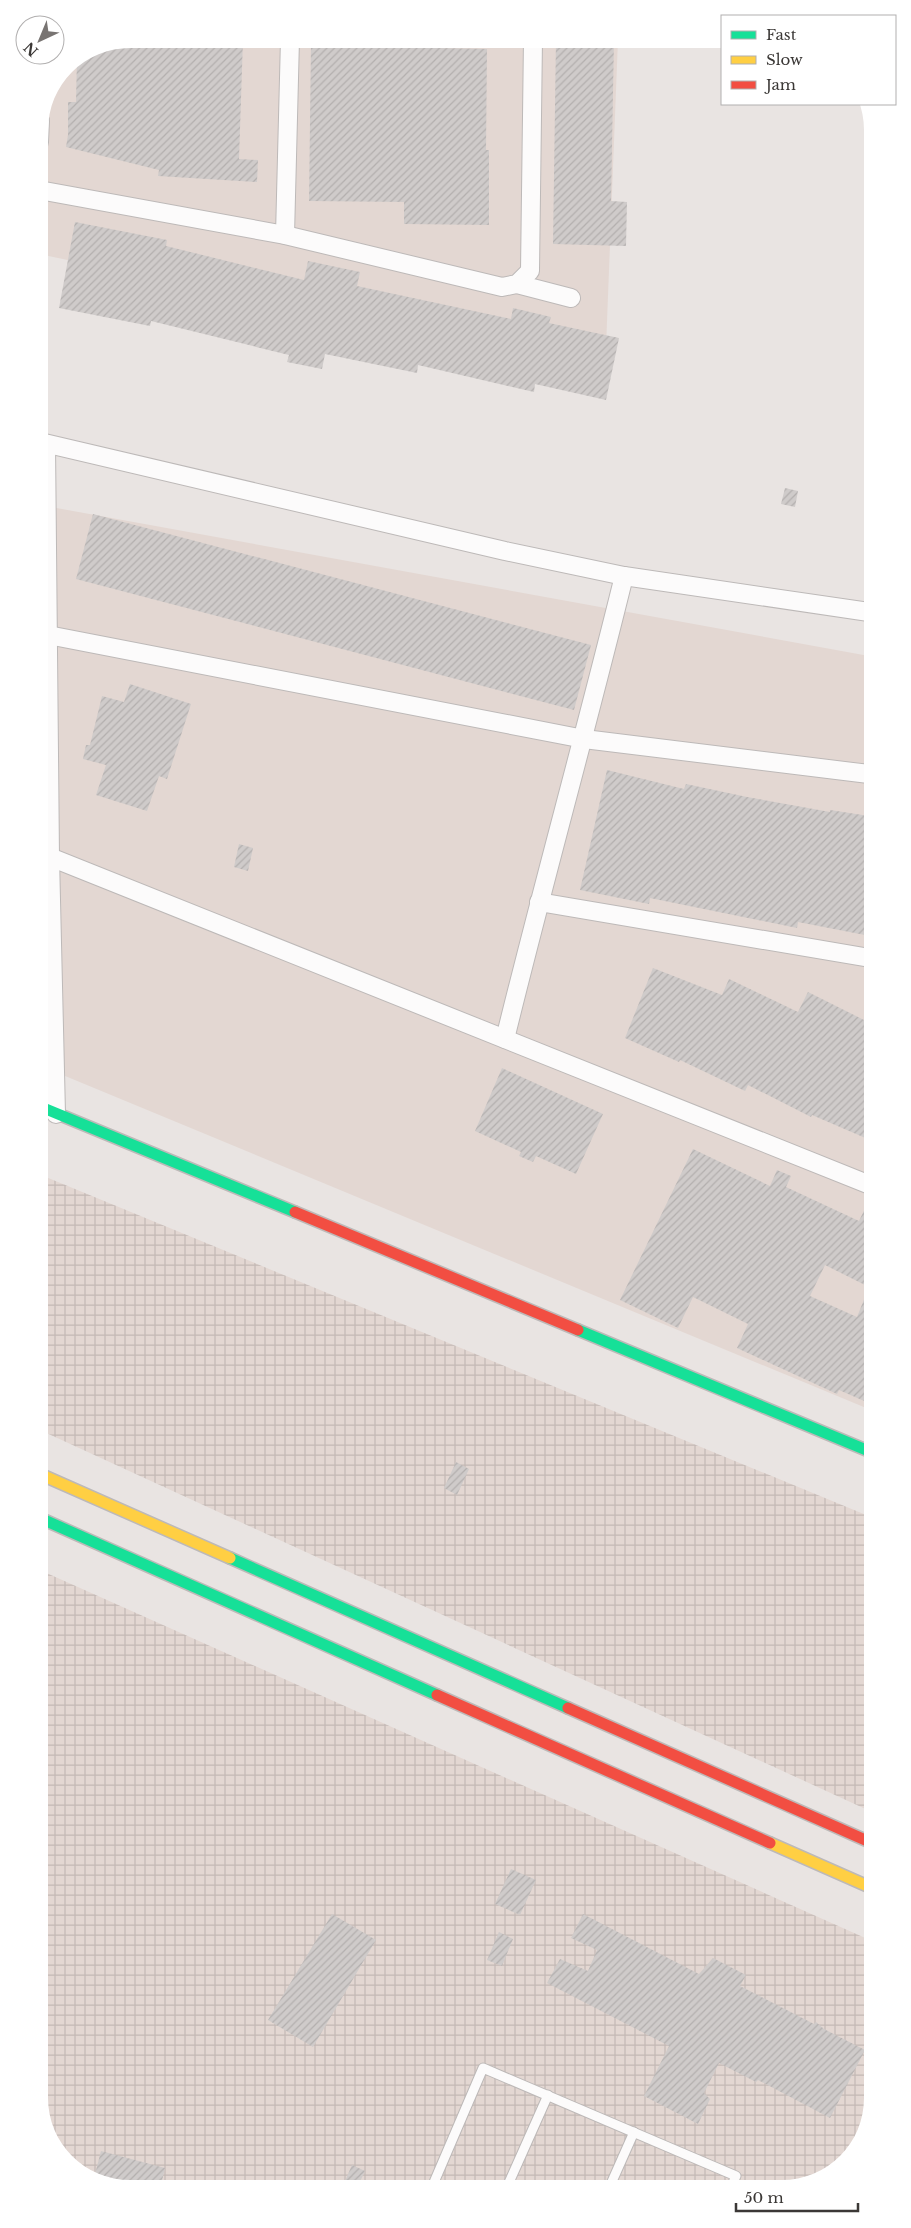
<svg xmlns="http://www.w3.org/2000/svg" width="911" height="2228" font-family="'Libre Baskerville',serif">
<defs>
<pattern id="industrial-grid" width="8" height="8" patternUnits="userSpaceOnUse" patternTransform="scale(1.25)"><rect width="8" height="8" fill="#e3d7d2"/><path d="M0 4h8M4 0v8" fill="none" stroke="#c4b9b5"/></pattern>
<pattern id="building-hatch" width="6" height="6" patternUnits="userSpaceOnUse" patternTransform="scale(1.25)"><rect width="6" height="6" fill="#cfcbca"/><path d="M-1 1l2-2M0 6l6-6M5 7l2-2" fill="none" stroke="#b3afae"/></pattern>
</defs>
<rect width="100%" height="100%" fill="#e9e4e2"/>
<g fill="#e3d7d2">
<polygon points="129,39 618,39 605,373 39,254 39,123 65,65 95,46"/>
<polygon points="40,505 869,656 871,1410 41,1066"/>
</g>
<g fill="url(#industrial-grid)">
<polygon points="41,1175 871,1517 872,1812 42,1431"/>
<polygon points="42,1571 872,1941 872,2099 854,2154 811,2185 123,2189 74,2170 43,2128"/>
</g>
<g fill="url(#building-hatch)" fill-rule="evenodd">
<polygon points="129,39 243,39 239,159 258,160 257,182 158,176 159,170 66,147 68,135 68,102 76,102 77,57 95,46"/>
<polygon points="556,39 614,39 611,201 627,202 626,246 553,244"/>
<polygon points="311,43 390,44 390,47 487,49 486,150 489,150 489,225 404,224 404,202 309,201"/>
<polygon points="75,222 167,240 166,246 304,280 308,261 360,272 357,286 511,319 513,308 551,317 549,323 619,338 606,400 535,384 534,392 418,365 417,373 325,354 322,369 287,362 289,355 151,321 150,326 59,308"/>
<polygon points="785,488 798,491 795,507 781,504"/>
<polygon points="93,514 591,645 574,710 76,579"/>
<polygon points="130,684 191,704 167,779 159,776 147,811 96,795 106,765 83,759 86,745 90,745 102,696 124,702"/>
<polygon points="607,770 684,789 686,784 747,797 830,812 830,810 869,816 870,936 798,922 797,928 650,898 649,904 580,890"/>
<polygon points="239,844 253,848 248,871 234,867"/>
<polygon points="653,968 722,995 729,979 798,1012 808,992 870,1023 870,1140 812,1115 811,1117 748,1085 745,1091 680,1060 679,1062 625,1038"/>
<polygon points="502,1068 603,1114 576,1174 536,1156 533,1162 519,1156 521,1152 475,1131"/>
<path d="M 693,1149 L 770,1186 L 777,1170 L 791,1176 L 786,1187 L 859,1221 L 870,1198 L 871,1404 L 839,1390 L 837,1394 L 737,1348 L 748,1324 L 693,1297 L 678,1328 L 620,1300 ZM 825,1265 L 869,1287 L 857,1317 L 810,1296 Z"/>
<polygon points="456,1462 469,1469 457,1495 444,1488"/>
<polygon points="511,1869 536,1880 520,1915 495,1904"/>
<polygon points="332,1914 376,1940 313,2047 268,2020"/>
<polygon points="583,1914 699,1974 713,1958 746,1975 740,1986 814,2024 816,2022 824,2029 865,2050 830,2118 758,2080 756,2082 719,2063 704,2093 710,2099 698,2124 644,2096 669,2046 547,1983 560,1959 588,1971 597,1950 571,1938"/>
<polygon points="499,1932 513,1939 502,1966 487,1960"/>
<polygon points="101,2151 165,2168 160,2189 123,2189 94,2178"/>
<polygon points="352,2165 365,2171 357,2188 342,2188"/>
</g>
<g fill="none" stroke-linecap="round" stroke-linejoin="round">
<defs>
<g id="lane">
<polyline points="610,2186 634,2132"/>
<polyline points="432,2187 483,2068 736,2176 732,2185"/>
<polyline points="507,2187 548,2095"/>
</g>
<g id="street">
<polyline points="39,142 40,121"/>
<polyline points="39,190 285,235 502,287 517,284 530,271 533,39"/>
<polyline points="285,235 290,39"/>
<polyline points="517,284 571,298"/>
<polyline points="40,442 505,551 624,576 869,612"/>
<polyline points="46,444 50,857 56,1114"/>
<polyline points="48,635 584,739 869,774"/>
<polyline points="50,857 870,1185"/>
<polyline points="539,902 870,958"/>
<path d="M 505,1039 C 543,884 586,731 624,576"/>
</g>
<g id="fast">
<polyline points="41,1107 295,1212"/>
<polyline points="578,1330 871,1452"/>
<polyline points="42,1519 437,1695"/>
<polyline points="230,1558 568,1708"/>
</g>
<g id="slow">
<polyline points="42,1475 230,1558"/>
<polyline points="770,1843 872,1888"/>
</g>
<g id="jam">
<polyline points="295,1212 578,1330"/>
<polyline points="437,1695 770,1843"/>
<polyline points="568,1708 872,1843"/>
</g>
</defs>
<use href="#lane" stroke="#bdb9b8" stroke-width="11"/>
<use href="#street" stroke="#bdb9b8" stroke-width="20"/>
<use href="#fast" stroke="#bdb9b8" stroke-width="14"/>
<use href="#slow" stroke="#bdb9b8" stroke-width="14"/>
<use href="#jam" stroke="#bdb9b8" stroke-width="14"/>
<use href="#lane" stroke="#fcfbfb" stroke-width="9"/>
<use href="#street" stroke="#fcfbfb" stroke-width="18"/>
<use href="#fast" stroke="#16e098" stroke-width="11"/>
<use href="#slow" stroke="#ffcf43" stroke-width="11"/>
<use href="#jam" stroke="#f24e42" stroke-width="11"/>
</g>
<path d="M0 0H911V2228H0ZM130 48H782A82 82 0 0 1 864 130V2098A82 82 0 0 1 782 2180H130A82 82 0 0 1 48 2098V130A82 82 0 0 1 130 48Z" fill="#fff" fill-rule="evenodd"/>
<rect x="721" y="15" width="175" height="90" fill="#ffffff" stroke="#b1afaf"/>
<rect x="731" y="31" width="25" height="8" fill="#16e098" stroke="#b1afaf"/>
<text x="766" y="40" font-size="15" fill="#3b3836">Fast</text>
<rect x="731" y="56" width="25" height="8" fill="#ffcf43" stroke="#b1afaf"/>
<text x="766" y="65" font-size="15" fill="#3b3836">Slow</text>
<rect x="731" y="81" width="25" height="8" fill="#f24e42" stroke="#b1afaf"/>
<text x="766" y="90" font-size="15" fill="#3b3836">Jam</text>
<g transform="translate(40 40) rotate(224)"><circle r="24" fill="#ffffff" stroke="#b1afaf"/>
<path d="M0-4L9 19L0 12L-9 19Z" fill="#787472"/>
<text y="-8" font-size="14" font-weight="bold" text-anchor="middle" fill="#3b3836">N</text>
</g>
<path d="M736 2203v8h122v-8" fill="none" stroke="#3b3836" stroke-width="2.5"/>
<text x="744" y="2203" font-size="15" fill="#3b3836" stroke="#ffffff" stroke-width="4" paint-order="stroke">50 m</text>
</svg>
